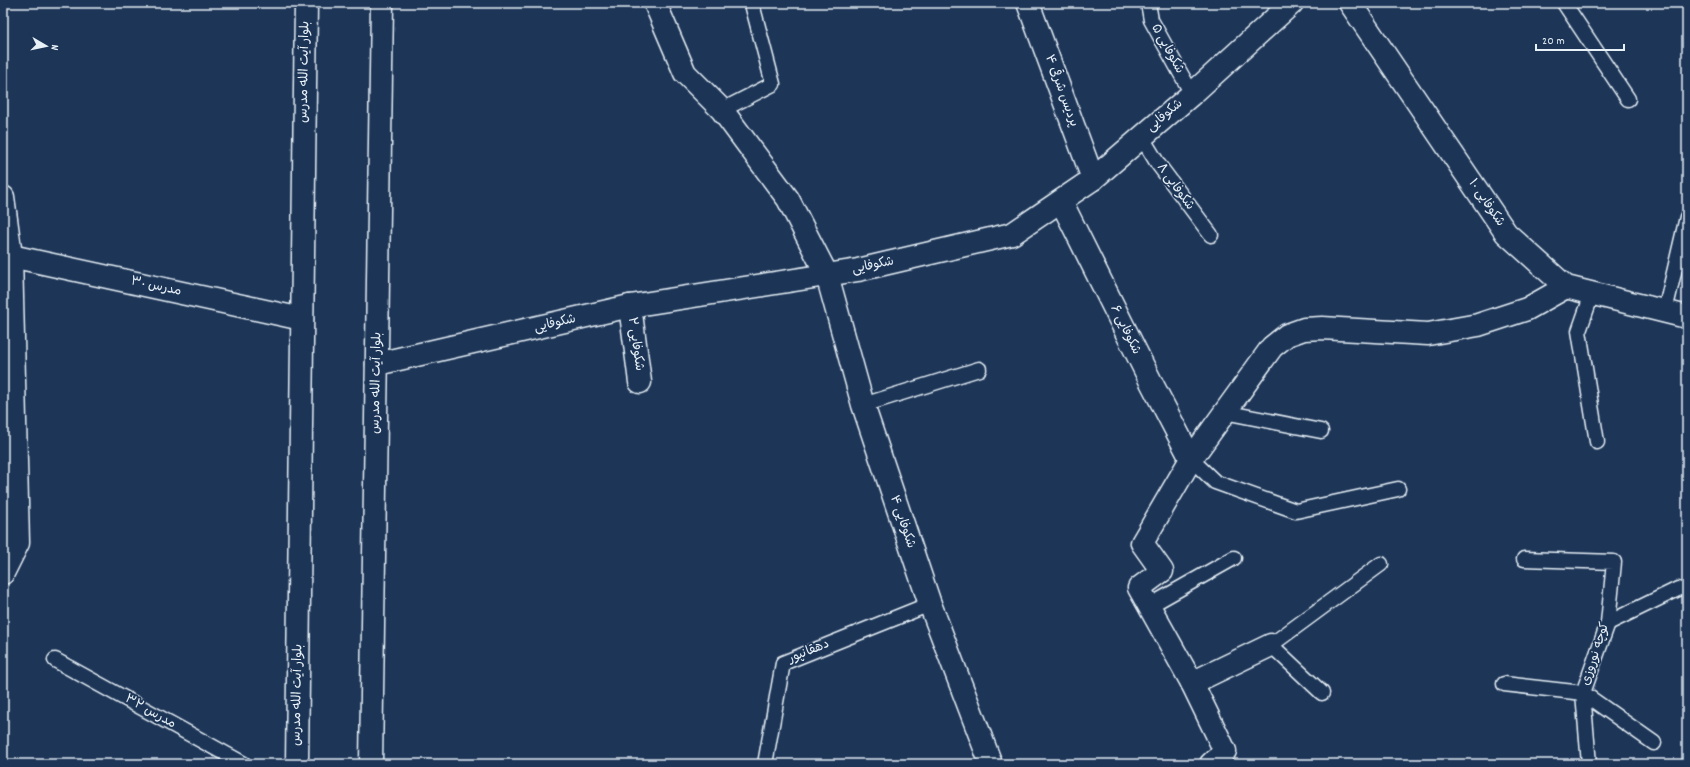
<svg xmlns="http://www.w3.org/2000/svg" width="1690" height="767" font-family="Dekko,'Playpen Sans Arabic',sans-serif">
<rect width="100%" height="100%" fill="#1d3557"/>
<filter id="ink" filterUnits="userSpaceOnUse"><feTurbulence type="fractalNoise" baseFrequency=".025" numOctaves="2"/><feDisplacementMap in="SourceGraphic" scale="8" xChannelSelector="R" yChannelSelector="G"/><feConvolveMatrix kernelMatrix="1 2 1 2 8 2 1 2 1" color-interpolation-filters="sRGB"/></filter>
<g filter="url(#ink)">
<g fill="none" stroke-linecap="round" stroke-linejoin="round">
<defs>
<g id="lane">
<polyline points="1148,3 1151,20 1192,94"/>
<polyline points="1564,3 1628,99"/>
<polyline points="722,110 773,84 753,8"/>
<polyline points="1141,136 1158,164 1211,235"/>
<polyline points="1592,294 1579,331 1597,442"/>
<polyline points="1665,311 1687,217"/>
<polyline points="863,405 979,369"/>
<polyline points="1224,412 1321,431"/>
<polyline points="1191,459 1215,482 1296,511 1398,489"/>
<polyline points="1524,559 1614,562 1608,623 1583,693 1589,764"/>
<polyline points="1149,606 1234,558"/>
<polyline points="1608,623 1678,589"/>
<polyline points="55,660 244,764"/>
<polyline points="1504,684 1583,693 1654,743"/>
<polyline points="1322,693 1271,645 1381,564"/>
<polyline points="765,764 783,663 930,604"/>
</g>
<g id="street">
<polyline points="655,3 685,73 722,110 788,199 827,275 863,405 930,604 991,764"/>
<polyline points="1028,3 1093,179"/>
<polyline points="1350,3 1506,233 1566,287 1687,317"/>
<polyline points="3,197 11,256 18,543 3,573"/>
<polyline points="1061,201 1150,380 1191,459"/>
<polyline points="3,259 11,256 302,319"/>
<polyline points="630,306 640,382"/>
<polyline points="377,364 630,306 858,270 1012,234 1093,179 1192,94 1292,3"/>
<polyline points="1192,683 1271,645"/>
<polyline points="1211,764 1225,751 1192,683 1139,588 1162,571 1142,543 1191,459 1272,347 1287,335 1304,329 1322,328 1428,334 1478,325 1527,309 1566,287"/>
</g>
<g id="secondary">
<polyline points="297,764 306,3"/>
<polyline points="371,764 382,3"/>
</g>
</defs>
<use href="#lane" stroke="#e8f1f8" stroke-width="17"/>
<use href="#street" stroke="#e8f1f8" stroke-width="25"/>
<use href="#secondary" stroke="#e8f1f8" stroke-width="25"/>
<use href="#lane" stroke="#1d3557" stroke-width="14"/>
<use href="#street" stroke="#1d3557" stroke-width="22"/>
<use href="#secondary" stroke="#1d3557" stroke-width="22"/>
</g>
</g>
<g text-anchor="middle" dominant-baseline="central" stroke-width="3.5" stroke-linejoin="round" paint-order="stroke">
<g font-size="13" fill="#e8f1f8" stroke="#1d3557">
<text transform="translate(1167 49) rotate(61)">شکوفایی ۵</text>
<text transform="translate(305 72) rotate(-89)">بلوار آیت الله مدرس</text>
<text transform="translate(1061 91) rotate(70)">پردیس شرقی ۴</text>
<text transform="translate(1165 116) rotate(-40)">شکوفایی</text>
<text transform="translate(1175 187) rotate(54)">شکوفایی ۸</text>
<text transform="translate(1486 203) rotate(56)">شکوفایی ۱۰</text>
<text transform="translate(873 266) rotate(-12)">شکوفایی</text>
<text transform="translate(156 287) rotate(12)">مدرس ۳۰</text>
<text transform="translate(555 324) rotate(-13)">شکوفایی</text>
<text transform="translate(1125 330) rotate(64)">شکوفایی ۶</text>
<text transform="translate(635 344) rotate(82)">شکوفایی ۲</text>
<text transform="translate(377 383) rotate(-89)">بلوار آیت الله مدرس</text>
<text transform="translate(902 522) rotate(71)">شکوفایی ۴</text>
<text transform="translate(809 652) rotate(-22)">دهقانپور</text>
<text transform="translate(1596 654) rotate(-72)">کوچه نوروزی</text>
<text transform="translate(298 695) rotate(-89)">بلوار آیت الله مدرس</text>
<text transform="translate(150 712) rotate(29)">مدرس ۳۲</text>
</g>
</g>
<rect width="1690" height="767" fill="none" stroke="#1d3557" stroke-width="16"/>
<rect x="8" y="8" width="1674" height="751" fill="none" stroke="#e8f1f8" stroke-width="1.5" filter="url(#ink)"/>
<g transform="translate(46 46) rotate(99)" stroke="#1d3557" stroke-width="3" paint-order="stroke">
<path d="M0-3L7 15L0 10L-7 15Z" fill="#e8f1f8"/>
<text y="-6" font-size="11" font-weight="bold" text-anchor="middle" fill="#e8f1f8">N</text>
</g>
<path d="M1536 44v6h88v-6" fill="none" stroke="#e8f1f8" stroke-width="2"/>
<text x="1542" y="44" font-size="12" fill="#e8f1f8" stroke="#1d3557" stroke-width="3" paint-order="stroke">20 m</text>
</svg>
